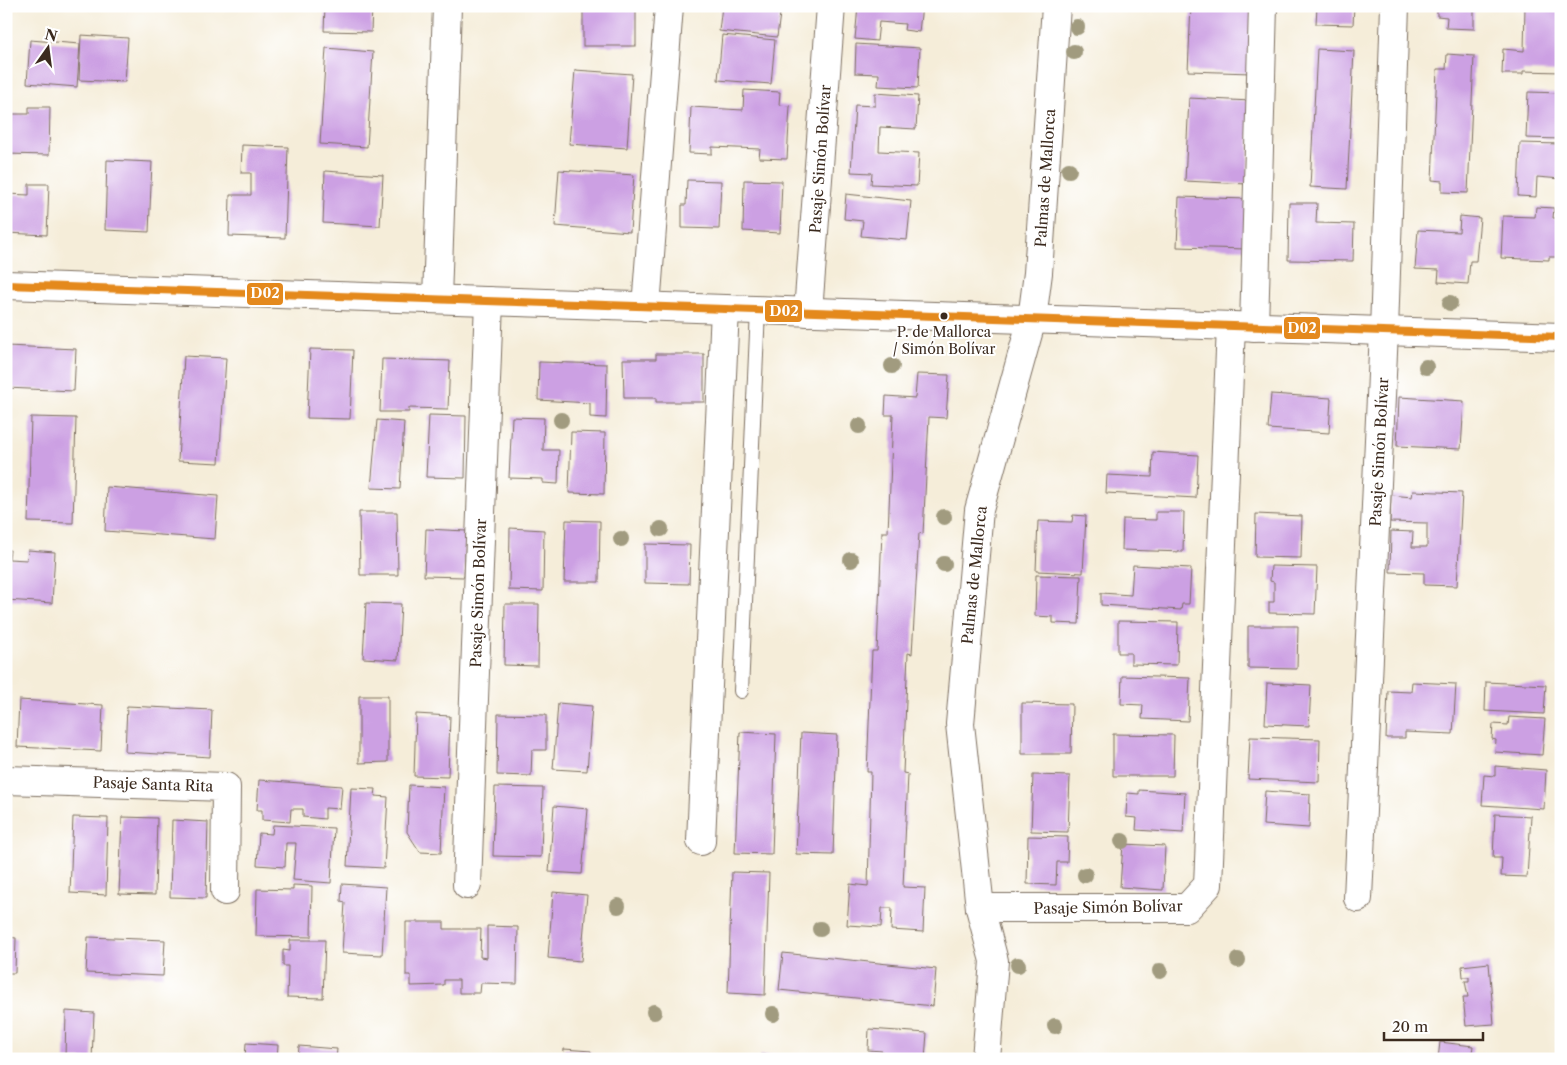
<svg xmlns="http://www.w3.org/2000/svg" width="1567" height="1065" font-family="'Libre Caslon Text',serif">
<rect width="100%" height="100%" fill="#fff"/>
<filter id="ink" filterUnits="userSpaceOnUse"><feTurbulence type="fractalNoise" baseFrequency=".02" numOctaves="2"/><feDisplacementMap in="SourceGraphic" scale="10" xChannelSelector="R" yChannelSelector="G"/><feConvolveMatrix kernelMatrix="1 2 1 2 8 2 1 2 1" color-interpolation-filters="sRGB"/></filter>
<filter id="wash" filterUnits="userSpaceOnUse"><feTurbulence type="fractalNoise" baseFrequency=".0096" numOctaves="4" result="noise"/><feDisplacementMap in="SourceGraphic" scale="20" xChannelSelector="R" yChannelSelector="G"/><feGaussianBlur stdDeviation="1.12" result="paint"/><feColorMatrix in="noise" values="0 0 0 0 0 0 0 0 0 0 0 0 0 0 0 0 0 1.4 0 .05"/><feComposite in="paint" operator="in"/></filter>
<g filter="url(#wash)">
<rect width="100%" height="100%" fill="#f5edd9"/>
<g id="blocks">
<g fill="#cca0e3">
<polygon points="325,6 372,6 371,32 324,31"/>
<rect x="583" y="6" width="53" height="40"/>
<polygon points="722,6 781,6 777,37 719,31"/>
<polygon points="858,6 922,6 919,32 904,30 905,24 879,22 877,41 855,39"/>
<polygon points="1191,6 1254,6 1251,73 1188,71"/>
<polygon points="1317,6 1354,6 1353,25 1316,24"/>
<polygon points="1437,6 1474,6 1474,29 1446,28 1447,17 1437,16"/>
<polygon points="1525,6 1561,6 1561,72 1523,71 1523,74 1502,74 1503,49 1524,51"/>
<polygon points="81,35 128,38 125,82 79,80"/>
<polygon points="722,35 775,40 771,84 718,80"/>
<polygon points="30,40 80,44 77,87 27,83"/>
<polygon points="856,44 920,48 918,88 878,86 879,74 855,73"/>
<polygon points="326,48 373,52 367,147 320,144"/>
<polygon points="1317,49 1354,51 1347,189 1310,187"/>
<polygon points="1447,54 1474,56 1468,193 1442,192 1442,181 1432,180 1437,69 1446,69"/>
<polygon points="575,70 632,74 627,148 569,144"/>
<polygon points="744,90 780,92 779,105 790,106 787,159 759,158 760,149 712,147 712,154 689,153 691,107 743,110"/>
<polygon points="1528,92 1561,93 1561,139 1526,138"/>
<polygon points="875,93 918,96 916,129 880,127 879,151 919,153 917,186 871,184 872,173 851,172 855,105 875,106"/>
<polygon points="1189,98 1251,101 1247,184 1185,181"/>
<polygon points="29,107 50,107 49,155 6,154 6,114 29,114"/>
<polygon points="1520,143 1561,144 1561,179 1537,177 1536,197 1518,196"/>
<polygon points="242,145 288,147 285,238 229,236 230,195 251,195 251,173 241,173"/>
<polygon points="107,160 152,162 149,232 105,230"/>
<polygon points="559,170 634,175 630,232 555,226"/>
<polygon points="325,171 383,175 380,226 323,223"/>
<polygon points="687,180 721,181 719,229 682,228 682,205 686,205"/>
<polygon points="744,180 782,181 780,233 743,231"/>
<polygon points="29,184 49,184 47,235 6,233 6,194 29,195"/>
<polygon points="846,194 911,201 907,240 861,236 863,221 844,219"/>
<polygon points="1179,197 1248,199 1246,249 1177,247"/>
<polygon points="1289,203 1317,203 1316,223 1354,224 1353,261 1288,260"/>
<polygon points="1536,207 1554,208 1553,218 1561,218 1561,257 1549,257 1549,260 1501,258 1503,216 1535,217"/>
<polygon points="1460,216 1480,218 1476,261 1470,261 1468,284 1438,282 1439,270 1415,269 1418,230 1459,232"/>
<polygon points="6,346 76,349 74,391 6,388"/>
<polygon points="310,349 353,350 350,419 307,418"/>
<polygon points="656,354 704,354 704,402 656,402 656,398 624,398 623,359 656,359"/>
<polygon points="184,356 226,358 219,463 178,461"/>
<polygon points="382,359 450,361 448,409 409,408 409,412 380,412"/>
<polygon points="539,362 607,364 606,418 590,417 590,403 538,400"/>
<polygon points="917,374 949,375 946,418 929,417 923,534 919,533 912,654 908,653 903,773 908,774 903,887 925,888 923,932 891,930 892,908 882,908 881,927 847,925 850,884 868,886 871,772 867,772 872,651 877,651 882,532 888,532 893,415 885,415 886,396 915,398"/>
<polygon points="1271,394 1331,398 1329,433 1268,429"/>
<polygon points="1399,397 1464,401 1461,449 1397,446"/>
<polygon points="429,415 466,416 465,478 426,477"/>
<polygon points="31,417 76,418 73,523 28,522"/>
<polygon points="512,417 544,418 543,450 559,450 558,484 543,483 543,479 509,478"/>
<polygon points="377,420 404,422 400,489 371,488"/>
<polygon points="571,432 605,433 604,494 569,493"/>
<polygon points="1153,452 1198,455 1196,498 1106,493 1107,475 1152,477"/>
<polygon points="107,487 218,496 215,539 105,531"/>
<polygon points="1413,491 1462,493 1457,586 1424,585 1424,573 1390,572 1391,531 1413,532 1412,547 1427,547 1427,523 1390,522 1391,495 1412,497"/>
<polygon points="359,512 397,512 398,575 360,575"/>
<polygon points="1156,512 1184,512 1183,552 1122,550 1123,519 1156,520"/>
<polygon points="1256,514 1302,516 1301,558 1255,557"/>
<polygon points="1073,515 1086,516 1083,573 1036,571 1038,521 1072,522"/>
<polygon points="566,520 600,521 599,582 564,582"/>
<polygon points="510,528 544,530 543,591 509,590"/>
<polygon points="426,529 466,531 464,577 424,576"/>
<polygon points="645,544 690,545 689,584 645,583"/>
<polygon points="6,550 10,550 9,559 27,560 28,550 55,552 52,603 6,600"/>
<polygon points="1133,565 1191,568 1189,604 1182,604 1181,610 1101,605 1101,593 1131,595"/>
<polygon points="1271,566 1317,567 1315,614 1269,613 1269,602 1274,602 1274,582 1270,581"/>
<polygon points="1036,575 1081,576 1079,624 1053,623 1053,617 1035,616"/>
<polygon points="366,603 401,604 398,660 363,658"/>
<polygon points="505,604 539,604 538,666 504,665"/>
<polygon points="1118,621 1178,622 1177,665 1131,664 1131,653 1118,653"/>
<polygon points="1248,626 1298,626 1297,669 1248,668"/>
<polygon points="1122,676 1190,678 1188,721 1142,719 1143,705 1121,704"/>
<polygon points="1412,682 1456,684 1453,734 1405,732 1405,738 1386,738 1388,691 1411,692"/>
<polygon points="1486,682 1546,685 1544,714 1485,711"/>
<polygon points="1267,683 1311,685 1309,726 1265,724"/>
<polygon points="359,696 388,696 388,762 359,763"/>
<polygon points="19,700 103,705 101,751 17,747"/>
<polygon points="558,703 592,706 587,771 553,769"/>
<polygon points="1022,703 1072,704 1071,754 1022,754"/>
<polygon points="127,706 212,710 210,757 125,752"/>
<polygon points="416,714 450,716 448,777 414,776"/>
<polygon points="498,714 546,715 546,750 532,750 531,776 497,775"/>
<polygon points="1509,717 1545,719 1542,755 1495,752 1496,740 1492,739 1493,724 1508,725"/>
<polygon points="740,732 776,734 772,854 735,853"/>
<polygon points="801,733 837,735 833,855 796,854"/>
<polygon points="1113,734 1174,735 1173,776 1113,776"/>
<polygon points="1250,737 1320,739 1319,782 1248,779"/>
<polygon points="1495,766 1546,770 1544,809 1482,805 1484,775 1495,776"/>
<polygon points="1033,775 1070,776 1068,832 1031,831"/>
<polygon points="259,780 342,786 340,809 325,808 325,819 303,817 303,809 291,809 290,822 262,820 262,810 257,810"/>
<polygon points="409,785 444,787 441,853 420,852 407,832"/>
<polygon points="495,787 543,788 541,857 493,856"/>
<polygon points="351,788 376,789 375,796 388,797 384,868 347,866"/>
<polygon points="1139,790 1185,793 1183,833 1136,830 1137,818 1126,817 1127,793 1139,794"/>
<polygon points="1265,791 1310,794 1309,828 1263,825"/>
<polygon points="554,806 588,809 582,874 549,872"/>
<polygon points="1495,814 1531,816 1527,877 1501,876 1502,858 1493,858"/>
<polygon points="73,817 108,818 106,895 70,893"/>
<polygon points="122,817 157,818 155,895 119,894"/>
<polygon points="172,820 208,822 206,898 170,897"/>
<polygon points="273,825 334,828 331,883 293,880 296,843 286,843 285,867 257,865 259,833 272,834"/>
<polygon points="1028,836 1068,837 1067,862 1057,862 1056,885 1027,884"/>
<polygon points="1123,844 1165,846 1163,890 1120,887"/>
<polygon points="732,872 769,873 765,995 728,993"/>
<polygon points="342,884 386,887 382,955 342,953 345,902 341,901"/>
<polygon points="293,885 312,886 311,937 256,936 257,889 293,890"/>
<polygon points="553,892 587,895 581,961 548,958"/>
<polygon points="406,922 444,922 444,929 481,929 480,957 487,958 487,926 518,927 517,984 481,983 480,993 459,993 459,980 444,980 444,985 411,986 411,975 406,975"/>
<polygon points="6,937 16,938 15,973 6,973"/>
<polygon points="88,937 165,940 163,976 86,973"/>
<polygon points="290,940 325,940 323,998 287,997 288,966 283,966 283,950 290,951"/>
<polygon points="783,953 936,969 933,1006 779,990"/>
<polygon points="1489,963 1494,1024 1466,1026 1463,997 1468,997 1465,981 1469,981 1469,977 1463,977 1462,966"/>
<polygon points="66,1011 94,1013 92,1059 65,1059"/>
<polygon points="869,1029 927,1033 925,1059 882,1059 882,1051 868,1050"/>
<polygon points="1440,1042 1473,1046 1471,1059 1438,1059"/>
<polygon points="246,1043 278,1045 277,1059 245,1059"/>
<polygon points="299,1046 337,1049 336,1059 298,1059"/>
<polygon points="564,1049 591,1051 590,1059 563,1059"/>
<polygon points="761,1055 780,1055 780,1059 760,1059"/>
</g>
</g>
</g>
<g filter="url(#ink)">
<use href="#blocks" fill-opacity="0" stroke="#7c6e5f" stroke-width="1"/>
<g fill="none" stroke-linecap="round" stroke-linejoin="round">
<defs>
<polyline id="lane" points="741,691 758,310"/>
<g id="street">
<polyline points="437,299 447,6"/>
<polyline points="646,307 669,6"/>
<polyline points="808,312 831,6"/>
<polyline points="1254,327 1263,6"/>
<polyline points="6,780 226,787 225,891"/>
<polyline points="701,841 725,309"/>
<polyline points="467,885 489,301"/>
<polyline points="1358,898 1384,331 1395,6"/>
<polyline points="980,908 1187,908 1208,885 1231,326"/>
</g>
<g id="secondary">
<polyline points="6,285 1561,337"/>
<polyline points="986,1059 994,961 980,908 960,724 979,510 1032,319 1038,273 1056,6"/>
</g>
</defs>
<use href="#lane" stroke="#7c6e5f" stroke-width="16"/>
<use href="#street" stroke="#7c6e5f" stroke-width="30"/>
<use href="#secondary" stroke="#7c6e5f" stroke-width="30"/>
<use href="#lane" stroke="#fff" stroke-width="14"/>
<use href="#street" stroke="#fff" stroke-width="28"/>
<use href="#secondary" stroke="#fff" stroke-width="28"/>
<defs>
<polyline id="bus-1" points="6,285 1561,337"/>
</defs>
<use href="#bus-1" stroke="#fff" stroke-width="11"/>
<use href="#bus-1" stroke="#e4891d" stroke-width="8"/>
</g>
<g fill="#a19b7f">
<circle cx="1077" cy="27" r="8"/>
<circle cx="1074" cy="52" r="8"/>
<circle cx="1069" cy="170" r="8"/>
<circle cx="1450" cy="303" r="8"/>
<circle cx="892" cy="366" r="8"/>
<circle cx="1426" cy="367" r="8"/>
<circle cx="561" cy="420" r="8"/>
<circle cx="859" cy="426" r="8"/>
<circle cx="944" cy="517" r="8"/>
<circle cx="661" cy="529" r="8"/>
<circle cx="621" cy="539" r="8"/>
<circle cx="851" cy="560" r="8"/>
<circle cx="944" cy="564" r="8"/>
<circle cx="1122" cy="841" r="8"/>
<circle cx="1085" cy="875" r="8"/>
<circle cx="618" cy="906" r="8"/>
<circle cx="820" cy="929" r="8"/>
<circle cx="1238" cy="960" r="8"/>
<circle cx="1018" cy="965" r="8"/>
<circle cx="1160" cy="971" r="8"/>
<circle cx="654" cy="1012" r="8"/>
<circle cx="773" cy="1014" r="8"/>
<circle cx="1055" cy="1026" r="8"/>
</g>
</g>
<circle fill="#3b2a1e" stroke="#fff" stroke-width="2" cx="944" cy="316" r="4.5"/>
<g text-anchor="middle" dominant-baseline="central" stroke-width="4" stroke-linejoin="round" paint-order="stroke">
<g font-size="14" fill="#3b2a1e" stroke="#fff">
<text x="944" y="332">P. de Mallorca<tspan x="944" dy="17">/ Simón Bolívar</tspan></text>
</g>
<g font-size="15" fill="#3b2a1e" stroke="#fff">
<text transform="translate(820 159) rotate(-86)">Pasaje Simón Bolívar</text>
<text transform="translate(1045 178) rotate(-86)">Palmas de Mallorca</text>
<text transform="translate(1379 452) rotate(-87)">Pasaje Simón Bolívar</text>
<text transform="translate(974 575) rotate(-84)">Palmas de Mallorca</text>
<text transform="translate(478 593) rotate(-88)">Pasaje Simón Bolívar</text>
<text transform="translate(153 784) rotate(2)">Pasaje Santa Rita</text>
<text transform="translate(1108 907) rotate(-1)">Pasaje Simón Bolívar</text>
</g>
</g>
<g stroke="#fff" stroke-width="2">
<rect x="246" y="282" width="38" height="24" rx="5" fill="#e4891d"/>
<rect x="764" y="299" width="39" height="24" rx="5" fill="#e4891d"/>
<rect x="1283" y="316" width="38" height="24" rx="5" fill="#e4891d"/>
</g>
<g font-size="14" text-anchor="middle" font-weight="bold" fill="#fff">
<text x="265" y="298">D02</text>
<text x="784" y="316">D02</text>
<text x="1302" y="333">D02</text>
</g>
<rect width="1567" height="1065" fill="none" stroke="#fff" stroke-width="25"/>
<g transform="translate(48 48) rotate(14)" stroke="#ffffff" stroke-width="4" paint-order="stroke">
<path d="M0-4L9 19L0 12L-9 19Z" fill="#3b2a1e"/>
<text y="-8" font-size="14" font-weight="bold" text-anchor="middle" fill="#3b2a1e">N</text>
</g>
<path d="M1384 1032v8h99v-8" fill="none" stroke="#3b2a1e" stroke-width="2.5"/>
<text x="1392" y="1032" font-size="15" fill="#3b2a1e" stroke="#ffffff" stroke-width="4" paint-order="stroke">20 m</text>
</svg>
